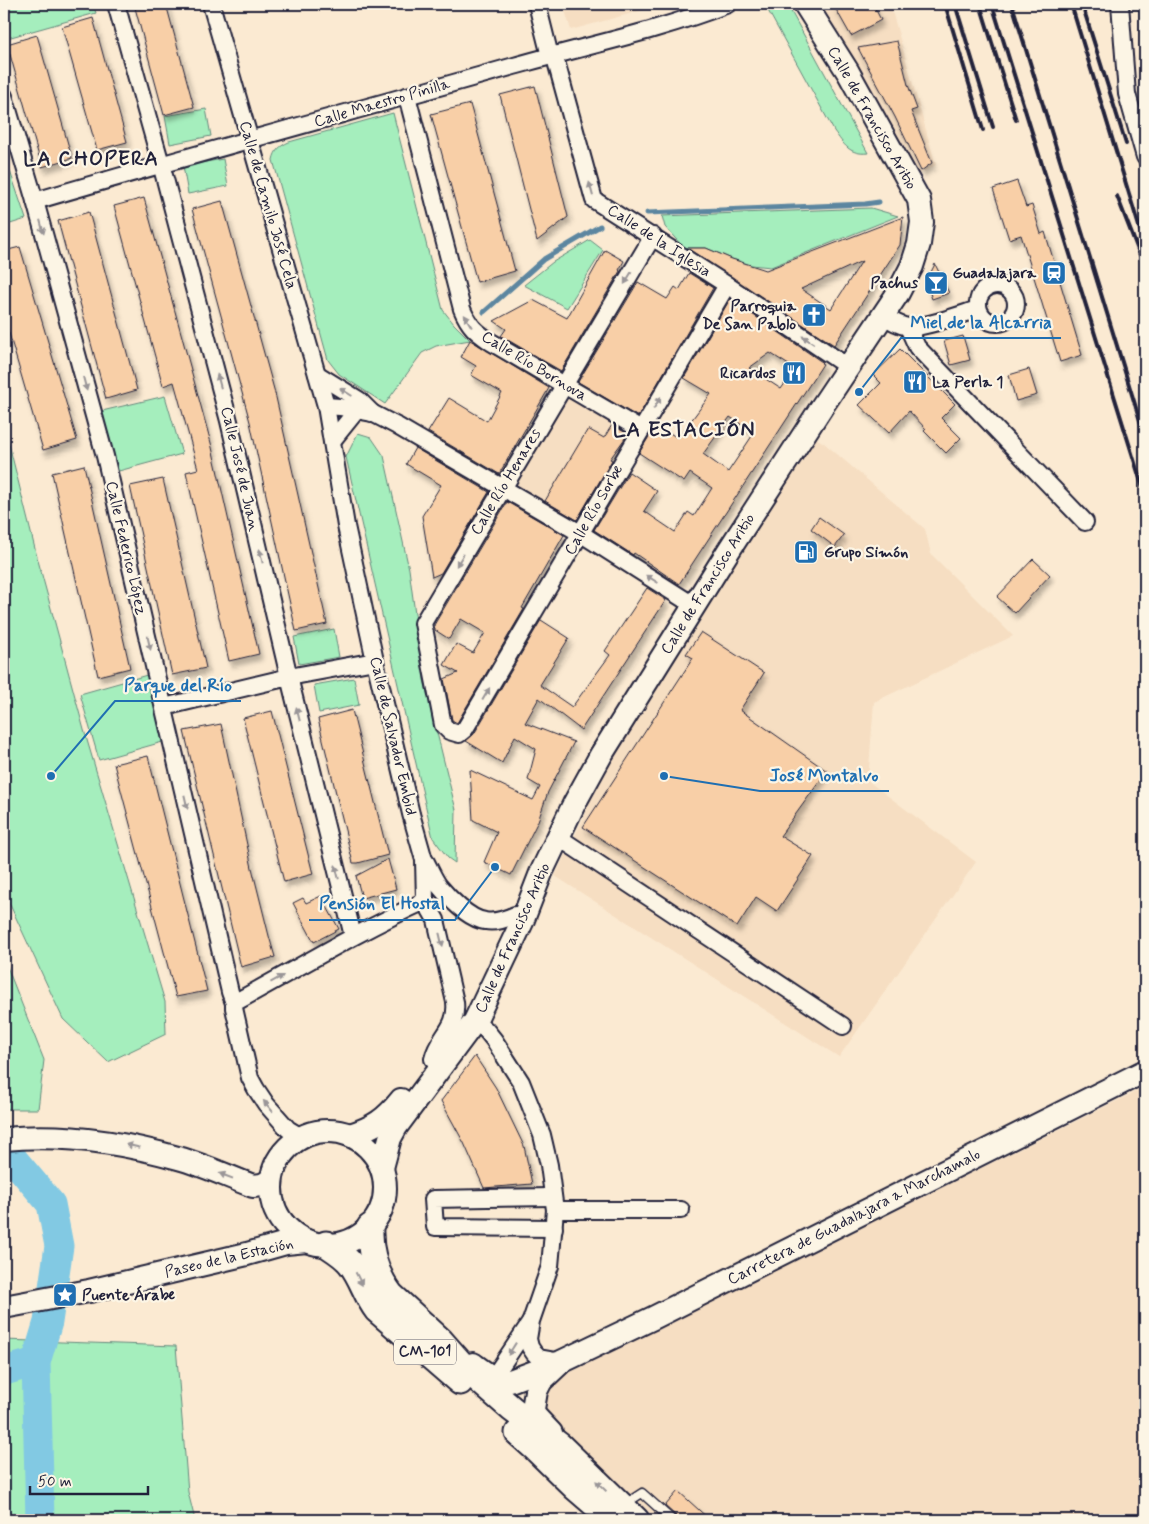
<svg xmlns="http://www.w3.org/2000/svg" width="1149" height="1524" font-family="Mynerve,sans-serif">
<defs>
<filter id="shadow"><feDropShadow dx="3" dy="5.5" stdDeviation="2.5" flood-color="#0004"/></filter>
</defs>
<rect width="100%" height="100%" fill="#fbead2"/>
<filter id="ink" filterUnits="userSpaceOnUse"><feTurbulence type="fractalNoise" baseFrequency=".02" numOctaves="2"/><feDisplacementMap in="SourceGraphic" scale="10" xChannelSelector="R" yChannelSelector="G"/><feConvolveMatrix kernelMatrix="1 2 1 2 8 2 1 2 1" color-interpolation-filters="sRGB"/></filter>
<g filter="url(#ink)">
<g fill="#f6dec2">
<polygon points="563,4 665,4 571,30"/>
<polygon points="809,4 890,4 936,165 917,175"/>
<polygon points="570,395 628,430 573,521 514,486"/>
<polygon points="806,432 824,443 925,529 931,554 1013,636 874,702 868,781 976,862 839,1057 555,876 585,815 601,755"/>
<polygon points="1145,1087 1145,1520 655,1520 559,1431 541,1408 547,1389 560,1377"/>
</g>
<g fill="#a5eebd" stroke="#64887c">
<polygon points="4,4 93,4 96,13 4,39"/>
<path d="M 769,4 L 787,4 L 868,153 C 850,155 844,145 834,131 L 765,5 Z"/>
<polygon points="206,109 211,136 170,144 165,116"/>
<path d="M 393,113 L 443,310 L 454,324 L 470,340 L 436,346 L 422,353 L 385,404 L 339,374 L 328,360 L 273,160 C 275,150 280,146 289,142 Z"/>
<polygon points="4,156 5,156 26,219 4,226"/>
<polygon points="223,159 228,186 188,194 183,166"/>
<polygon points="871,208 898,216 771,267 751,265 732,259 706,248 684,248 665,227 662,216"/>
<polygon points="590,240 603,250 567,308 524,285 553,262"/>
<polygon points="165,396 182,454 115,472 102,411"/>
<polygon points="4,424 36,553 84,730 165,1002 166,1034 108,1062 63,1019 4,892"/>
<polygon points="358,433 371,437 384,456 409,569 424,680 456,810 455,863 448,858 433,838 346,457"/>
<polygon points="334,629 339,657 299,664 294,637"/>
<polygon points="147,675 166,741 99,760 80,694"/>
<polygon points="354,678 359,705 319,713 314,685"/>
<polygon points="4,959 44,1060 38,1109 4,1109"/>
<polygon points="4,1340 176,1346 188,1492 195,1520 4,1520"/>
</g>
<g fill="none" stroke-linecap="round" stroke-linejoin="round">
<g stroke="#5c86a0" stroke-width="5">
<polyline points="647,213 865,204 879,202"/>
<polyline points="484,312 544,259 600,226"/>
</g>
<g stroke="#82c9e3" stroke-width="29">
<polyline points="4,1148 51,1204 59,1246 48,1322 36,1362 40,1520"/>
<polyline points="4,1371 36,1362"/>
</g>
</g>
<g fill="#f8cfa7" stroke="#22223b" fill-rule="evenodd" filter="url(#shadow)">
<polygon points="134,4 166,4 194,107 164,115"/>
<polygon points="833,4 873,4 881,20 851,36"/>
<polygon points="93,18 127,142 97,150 62,27"/>
<polygon points="37,35 72,158 42,167 7,44"/>
<polygon points="897,41 908,85 917,109 911,111 932,163 921,171 895,117 858,48"/>
<polygon points="535,86 568,217 537,241 500,95"/>
<polygon points="470,104 515,271 477,282 431,114"/>
<polygon points="1017,181 1026,207 1032,205 1041,234 1045,232 1082,355 1060,362 1021,235 1009,239 993,189"/>
<polygon points="144,198 211,443 259,654 229,661 186,472 198,469 174,382 163,386 114,206"/>
<polygon points="222,201 275,393 327,624 296,631 250,422 192,209"/>
<polygon points="89,212 137,390 106,399 58,221"/>
<path d="M 903,217 L 900,245 L 834,345 L 687,248 L 706,248 L 732,259 L 766,270 ZM 862,261 L 831,309 L 801,289 Z"/>
<polygon points="20,247 77,440 43,450 4,316 4,251"/>
<polygon points="605,250 624,261 619,270 620,271 561,371 501,336 506,329 494,321 533,300 567,318"/>
<polygon points="935,264 949,293 932,299 926,282"/>
<polygon points="689,273 713,288 638,417 578,382 638,282 667,299 675,287 679,290"/>
<path d="M 730,299 L 822,362 L 821,363 L 823,364 L 679,584 L 634,553 L 633,555 L 594,530 L 629,472 L 657,491 L 644,511 L 675,532 L 688,512 L 694,516 L 712,488 L 690,473 L 684,482 L 639,453 L 656,425 L 678,438 L 711,394 L 684,378 ZM 770,353 L 795,369 L 781,389 L 749,368 ZM 730,417 L 754,433 L 728,472 L 703,454 Z"/>
<polygon points="963,336 970,360 951,365 944,341"/>
<polygon points="470,340 549,388 499,474 428,432 449,398 487,421 502,393 471,375 476,366 461,357"/>
<polygon points="900,349 955,404 941,418 961,438 946,453 924,431 926,429 909,411 889,433 859,405 881,383 873,375"/>
<polygon points="1029,369 1037,395 1016,401 1009,375"/>
<polygon points="612,425 628,434 610,459 612,460 577,520 545,501 588,429 604,438"/>
<polygon points="415,448 489,492 441,573 432,577 422,516 441,485 406,464"/>
<polygon points="84,465 130,668 98,676 52,473"/>
<polygon points="163,479 206,668 172,675 130,486"/>
<polygon points="507,502 564,535 522,608 524,609 457,723 452,720 444,679 458,673 444,665 456,644 473,653 485,633 461,619 449,639 435,630 434,625"/>
<polygon points="819,517 844,535 835,547 811,529"/>
<polygon points="1033,559 1050,575 1015,613 997,597"/>
<polygon points="647,588 666,600 581,730 539,698 525,723 574,742 548,792 538,821 511,875 484,862 497,832 473,820 470,770 533,800 540,787 528,780 536,749 515,736 502,763 466,741 474,734 541,620 569,638 540,685 572,707 610,655 605,651"/>
<polygon points="701,632 764,673 740,710 827,771 780,836 813,856 777,911 756,897 737,927 583,827 693,658 686,654"/>
<polygon points="352,710 388,855 358,863 353,863 318,719"/>
<polygon points="272,711 313,874 284,882 243,718"/>
<polygon points="221,724 252,868 269,936 275,957 241,967 184,731"/>
<polygon points="148,756 207,991 176,997 114,764"/>
<polygon points="388,859 396,889 362,898 356,876"/>
<polygon points="321,896 339,929 314,942 293,903 303,898 306,903"/>
<polygon points="475,1056 496,1088 524,1146 532,1184 484,1188 464,1143 441,1101"/>
<polygon points="678,1491 710,1520 678,1520 676,1516 665,1506"/>
</g>
<g fill="none" stroke-linecap="round" stroke-linejoin="round">
<defs>
<polyline id="lane" points="625,1504 642,1493 672,1520"/>
<g id="street">
<polyline points="116,4 161,164 229,421 289,677 353,936"/>
<path d="M 211,4 L 326,406 L 346,526 L 375,661 L 411,814 L 424,860 L 425,901 L 436,920 L 455,1002 C 458,1029 438,1036 433,1059"/>
<polyline points="537,4 550,56"/>
<polyline points="1120,4 1127,94 1145,157"/>
<polyline points="554,54 594,200 727,285 848,367"/>
<polyline points="4,96 35,201 105,456 230,992 234,1003 234,1008 250,1078 256,1089 266,1104 288,1129 298,1135 305,1136"/>
<path d="M 407,96 L 462,309 C 469,326 476,332 491,342 L 641,430"/>
<path d="M 35,201 C 194,154 355,111 514,66 C 585,46 659,31 728,4"/>
<polyline points="653,236 423,623 443,725 449,731 459,734 465,729 727,285"/>
<circle cx="997" cy="304" r="19"/>
<path d="M 884,316 C 892,321 900,326 909,327 C 925,328 962,314 978,309"/>
<polyline points="908,327 917,347 1085,522"/>
<polyline points="317,374 359,400 372,413"/>
<polyline points="326,406 340,407 372,413 397,426 580,533 693,605"/>
<polyline points="332,441 357,410"/>
<polyline points="164,707 289,677 375,661"/>
<polyline points="558,837 843,1026"/>
<path d="M 426,862 C 430,870 434,879 439,886 C 449,898 469,919 485,921 C 496,923 506,919 515,915"/>
<path d="M 234,1003 C 298,968 359,931 425,901"/>
<polyline points="475,1021 486,1030 494,1040 521,1082 542,1135 549,1165 555,1210 550,1266 531,1321 528,1339 530,1347 534,1353 539,1358 561,1362"/>
<polyline points="553,1197 433,1199 435,1227 554,1228"/>
<polyline points="555,1210 681,1210"/>
<polyline points="493,1378 530,1323"/>
</g>
<g id="secondary">
<circle cx="328" cy="1188" r="57"/>
<path d="M 350,1135 C 374,1127 385,1120 401,1100"/>
<path d="M 4,1139 C 63,1133 121,1142 178,1158 C 204,1165 229,1177 253,1186 L 262,1185 L 271,1180"/>
<polyline points="382,1168 390,1138 396,1127 475,1021 522,922 541,873 574,804 601,755 729,550 823,405 898,293 912,266 919,244 922,222 919,200 848,72 805,4"/>
<polyline points="4,1307 89,1291 247,1254 286,1243 307,1241"/>
<path d="M 473,1364 C 484,1372 496,1382 510,1381 L 561,1362 L 653,1318 L 1145,1071"/>
<polyline points="551,1433 535,1416 533,1409 536,1391 541,1381 558,1365"/>
</g>
<g id="primary">
<path d="M 370,1227 C 369,1251 376,1275 391,1295 L 441,1341 L 463,1366 L 512,1409 L 560,1446 L 636,1520"/>
<path d="M 326,1244 C 335,1250 345,1256 351,1264 C 362,1278 366,1296 377,1310 L 460,1382"/>
<polyline points="518,1433 537,1450 576,1488 612,1519"/>
</g>
</defs>
<use href="#lane" stroke="#22223b" stroke-width="11"/>
<use href="#street" stroke="#22223b" stroke-width="20"/>
<use href="#secondary" stroke="#22223b" stroke-width="26"/>
<use href="#primary" stroke="#22223b" stroke-width="29"/>
<use href="#lane" stroke="#fcf5e5" stroke-width="8"/>
<use href="#street" stroke="#fcf5e5" stroke-width="16"/>
<use href="#secondary" stroke="#fcf5e5" stroke-width="22"/>
<use href="#primary" stroke="#fcf5e5" stroke-width="25"/>
<g stroke="#22223b" stroke-width="4">
<polyline points="945,4 983,130"/>
<polyline points="955,4 993,127"/>
<polyline points="980,4 1016,120"/>
<polyline points="992,4 1145,495"/>
<polyline points="1012,4 1145,437"/>
<polyline points="1071,4 1145,246"/>
<polyline points="1082,4 1126,144"/>
<polyline points="1117,196 1145,268"/>
</g>
</g>
<defs><path id="oneway-solid" d="M-6-.8H1V-3.2L6.5 0L1 3.2V.8H-6Z" transform="scale(1.25)"/></defs>
<g fill="#9a9698">
<use href="#oneway-solid" transform="translate(591 189) rotate(-105)"/>
<use href="#oneway-solid" transform="translate(42 227) rotate(75)"/>
<use href="#oneway-solid" transform="translate(628 278) rotate(121)"/>
<use href="#oneway-solid" transform="translate(468 321) rotate(-121)"/>
<use href="#oneway-solid" transform="translate(808 340) rotate(-146)"/>
<use href="#oneway-solid" transform="translate(219 381) rotate(-105)"/>
<use href="#oneway-solid" transform="translate(85 384) rotate(75)"/>
<use href="#oneway-solid" transform="translate(346 392) rotate(-148)"/>
<use href="#oneway-solid" transform="translate(657 403) rotate(-60)"/>
<use href="#oneway-solid" transform="translate(261 556) rotate(-103)"/>
<use href="#oneway-solid" transform="translate(460 560) rotate(121)"/>
<use href="#oneway-solid" transform="translate(652 579) rotate(-148)"/>
<use href="#oneway-solid" transform="translate(149 643) rotate(77)"/>
<use href="#oneway-solid" transform="translate(486 694) rotate(-60)"/>
<use href="#oneway-solid" transform="translate(298 714) rotate(-104)"/>
<use href="#oneway-solid" transform="translate(186 802) rotate(77)"/>
<use href="#oneway-solid" transform="translate(337 872) rotate(-104)"/>
<use href="#oneway-solid" transform="translate(441 940) rotate(77)"/>
<use href="#oneway-solid" transform="translate(277 979) rotate(-29)"/>
<use href="#oneway-solid" transform="translate(268 1106) rotate(-130)"/>
<use href="#oneway-solid" transform="translate(133 1146) rotate(-166)"/>
<use href="#oneway-solid" transform="translate(226 1176) rotate(-159)"/>
<use href="#oneway-solid" transform="translate(359 1279) rotate(63)"/>
<use href="#oneway-solid" transform="translate(512 1349) rotate(122)"/>
<use href="#oneway-solid" transform="translate(601 1486) rotate(-136)"/>
</g>
</g>
<defs>
<symbol id="station-square" viewBox="-11 -11 22 22"><rect x="-9" y="-9" width="18" height="18" rx="4" fill="#1f6fb2" stroke="#fcf5e5"/><path d="M-3-6H3Q5-6 5-4V2Q5 4 3 4L4.5 6H3L1.5 4h-3L-3 6H-4.5L-3 4Q-5 4-5 2V-4Q-5-6-3-6ZM-3.5-4v3h7v-3ZM-3.5 1v1.5H-2V1ZM2 1v1.5H3.5V1Z" fill="#fff"/></symbol>
<symbol id="bar-square" viewBox="-11 -11 22 22"><rect x="-9" y="-9" width="18" height="18" rx="4" fill="#1f6fb2" stroke="#fcf5e5"/><path d="M-6-5H6L.8 .8V4.5H3.5V6h-7V4.5H-.8V.8Z" fill="#fff"/></symbol>
<symbol id="church-square" viewBox="-11 -11 22 22"><rect x="-9" y="-9" width="18" height="18" rx="4" fill="#1f6fb2" stroke="#fcf5e5"/><path d="M-1.2-6h2.4v3.5h3.3v2.4h-3.3V6h-2.4V-.1h-3.3v-2.4h3.3Z" fill="#fff"/></symbol>
<symbol id="restaurant-square" viewBox="-11 -11 22 22"><rect x="-9" y="-9" width="18" height="18" rx="4" fill="#1f6fb2" stroke="#fcf5e5"/><path d="M-5-6h1v4h1v-4h1v4h1v-4h1v5L-1.5 .5V6h-2V.5L-5-1ZM5-6V6H3V1.5H1.5Q1.5-4 5-6Z" fill="#fff"/></symbol>
<symbol id="fuel-square" viewBox="-11 -11 22 22"><rect x="-9" y="-9" width="18" height="18" rx="4" fill="#1f6fb2" stroke="#fcf5e5"/><path d="M-5.5-6h7V0h2V4h1.3V-2.5L3-4.5l.8-.8L6-3V5H2.5V1h-1V6h-7ZM-4.2-4.7v3.2H.2V-4.7Z" fill="#fff"/></symbol>
<symbol id="sight-square" viewBox="-11 -11 22 22"><rect x="-9" y="-9" width="18" height="18" rx="4" fill="#1f6fb2" stroke="#fcf5e5"/><path d="M0-6L1.8-2.2L6-1.7L2.9 1.2L3.7 5.4L0 3.3L-3.7 5.4L-2.9 1.2L-6-1.7L-1.8-2.2Z" fill="#fff"/></symbol>
</defs>
<g fill-rule="evenodd">
<use href="#station-square" x="1040" y="259" width="28" height="28"/>
<use href="#bar-square" x="922" y="269" width="28" height="28"/>
<use href="#church-square" x="800" y="301" width="28" height="28"/>
<use href="#restaurant-square" x="780" y="359" width="28" height="28"/>
<use href="#restaurant-square" x="901" y="368" width="28" height="28"/>
<use href="#fuel-square" x="792" y="538" width="28" height="28"/>
<use href="#sight-square" x="51" y="1281" width="28" height="28"/>
</g>
<g text-anchor="middle" dominant-baseline="central" stroke-width="4.5" stroke-linejoin="round" paint-order="stroke">
<rect fill="#fcf5e5" stroke="#63616e" stroke-width="1" x="394" y="1339.5" width="62" height="25" rx="4"/>
<g font-size="15" font-weight="bold" fill="#22223b">
<text x="425" y="1352">CM-101</text>
</g>
<g font-size="16" fill="#22223b" stroke="#fcf5e5">
<text transform="translate(382 103) rotate(-16)">Calle Maestro Pinilla</text>
<text transform="translate(872 118) rotate(60)">Calle de Francisco Aritio</text>
<text transform="translate(268 205) rotate(74)">Calle de Camilo José Cela</text>
<text transform="translate(659 241) rotate(33)">Calle de la Iglesia</text>
<text transform="translate(534 366) rotate(31)">Calle Río Bornova</text>
<text transform="translate(240 469) rotate(77)">Calle José de Juan</text>
<text transform="translate(506 482) rotate(-59)">Calle Río Henares</text>
<text transform="translate(594 510) rotate(-60)">Calle Río Sorbe</text>
<text transform="translate(126 548) rotate(77)">Calle Federico López</text>
<text transform="translate(708 584) rotate(-58)">Calle de Francisco Aritio</text>
<text transform="translate(393 736) rotate(77)">Calle de Salvador Embid</text>
<text transform="translate(513 938) rotate(-66)">Calle de Francisco Aritio</text>
<text transform="translate(854 1217) rotate(-27)">Carretera de Guadalajara a Marchamalo</text>
<text transform="translate(229 1258) rotate(-13)">Paseo de la Estación</text>
</g>
<g font-size="16" font-weight="bold" fill="#22223b" stroke="#fcf5e5" text-anchor="end">
<text x="1036" y="273">Guadalajara</text>
<text x="918" y="283">Pachus</text>
<text x="796" y="306">Parroquia<tspan x="796" dy="18">De San Pablo</tspan></text>
<text x="776" y="373">Ricardos</text>
<text x="932" y="382" text-anchor="start">La Perla 1</text>
<text x="824" y="552" text-anchor="start">Grupo Simón</text>
<text x="82" y="1295" text-anchor="start">Puente Árabe</text>
</g>
<g font-size="21" font-weight="bold" letter-spacing="1" fill="#22223b" stroke="#fcf5e5">
<text x="91" y="159">LA CHOPERA</text>
<text x="684" y="430">LA ESTACIÓN</text>
</g>
</g>
<path fill="none" stroke="#1f6fb2" stroke-width="2" d="M859 392L901 338H1061M51 776L115 701H241M664 776L760 791H889M495 867L455 920H309"/>
<g fill="#1f6fb2" stroke="#fcf5e5" stroke-width="2">
<circle cx="859" cy="392" r="5"/>
<circle cx="51" cy="776" r="5"/>
<circle cx="664" cy="776" r="5"/>
<circle cx="495" cy="867" r="5"/>
</g>
<g font-size="18" text-anchor="middle" font-weight="bold" fill="#1f6fb2" stroke="#fcf5e5" stroke-width="4.5" stroke-linejoin="round" paint-order="stroke">
<text x="981" y="328">Miel de la Alcarria</text>
<text x="178" y="691">Parque del Río</text>
<text x="824" y="781">José Montalvo</text>
<text x="382" y="909">Pensión El Hostal</text>
</g>
<rect width="1149" height="1524" fill="none" stroke="#fcf5e5" stroke-width="20"/>
<rect x="10" y="10" width="1129" height="1504" fill="none" stroke="#22223b" stroke-width="2" filter="url(#ink)"/>
<path d="M30 1486v8h118v-8" fill="none" stroke="#22223b" stroke-width="2.5"/>
<text x="38" y="1486" font-size="15" fill="#22223b" stroke="#fcf5e5" stroke-width="4" paint-order="stroke">50 m</text>
</svg>
